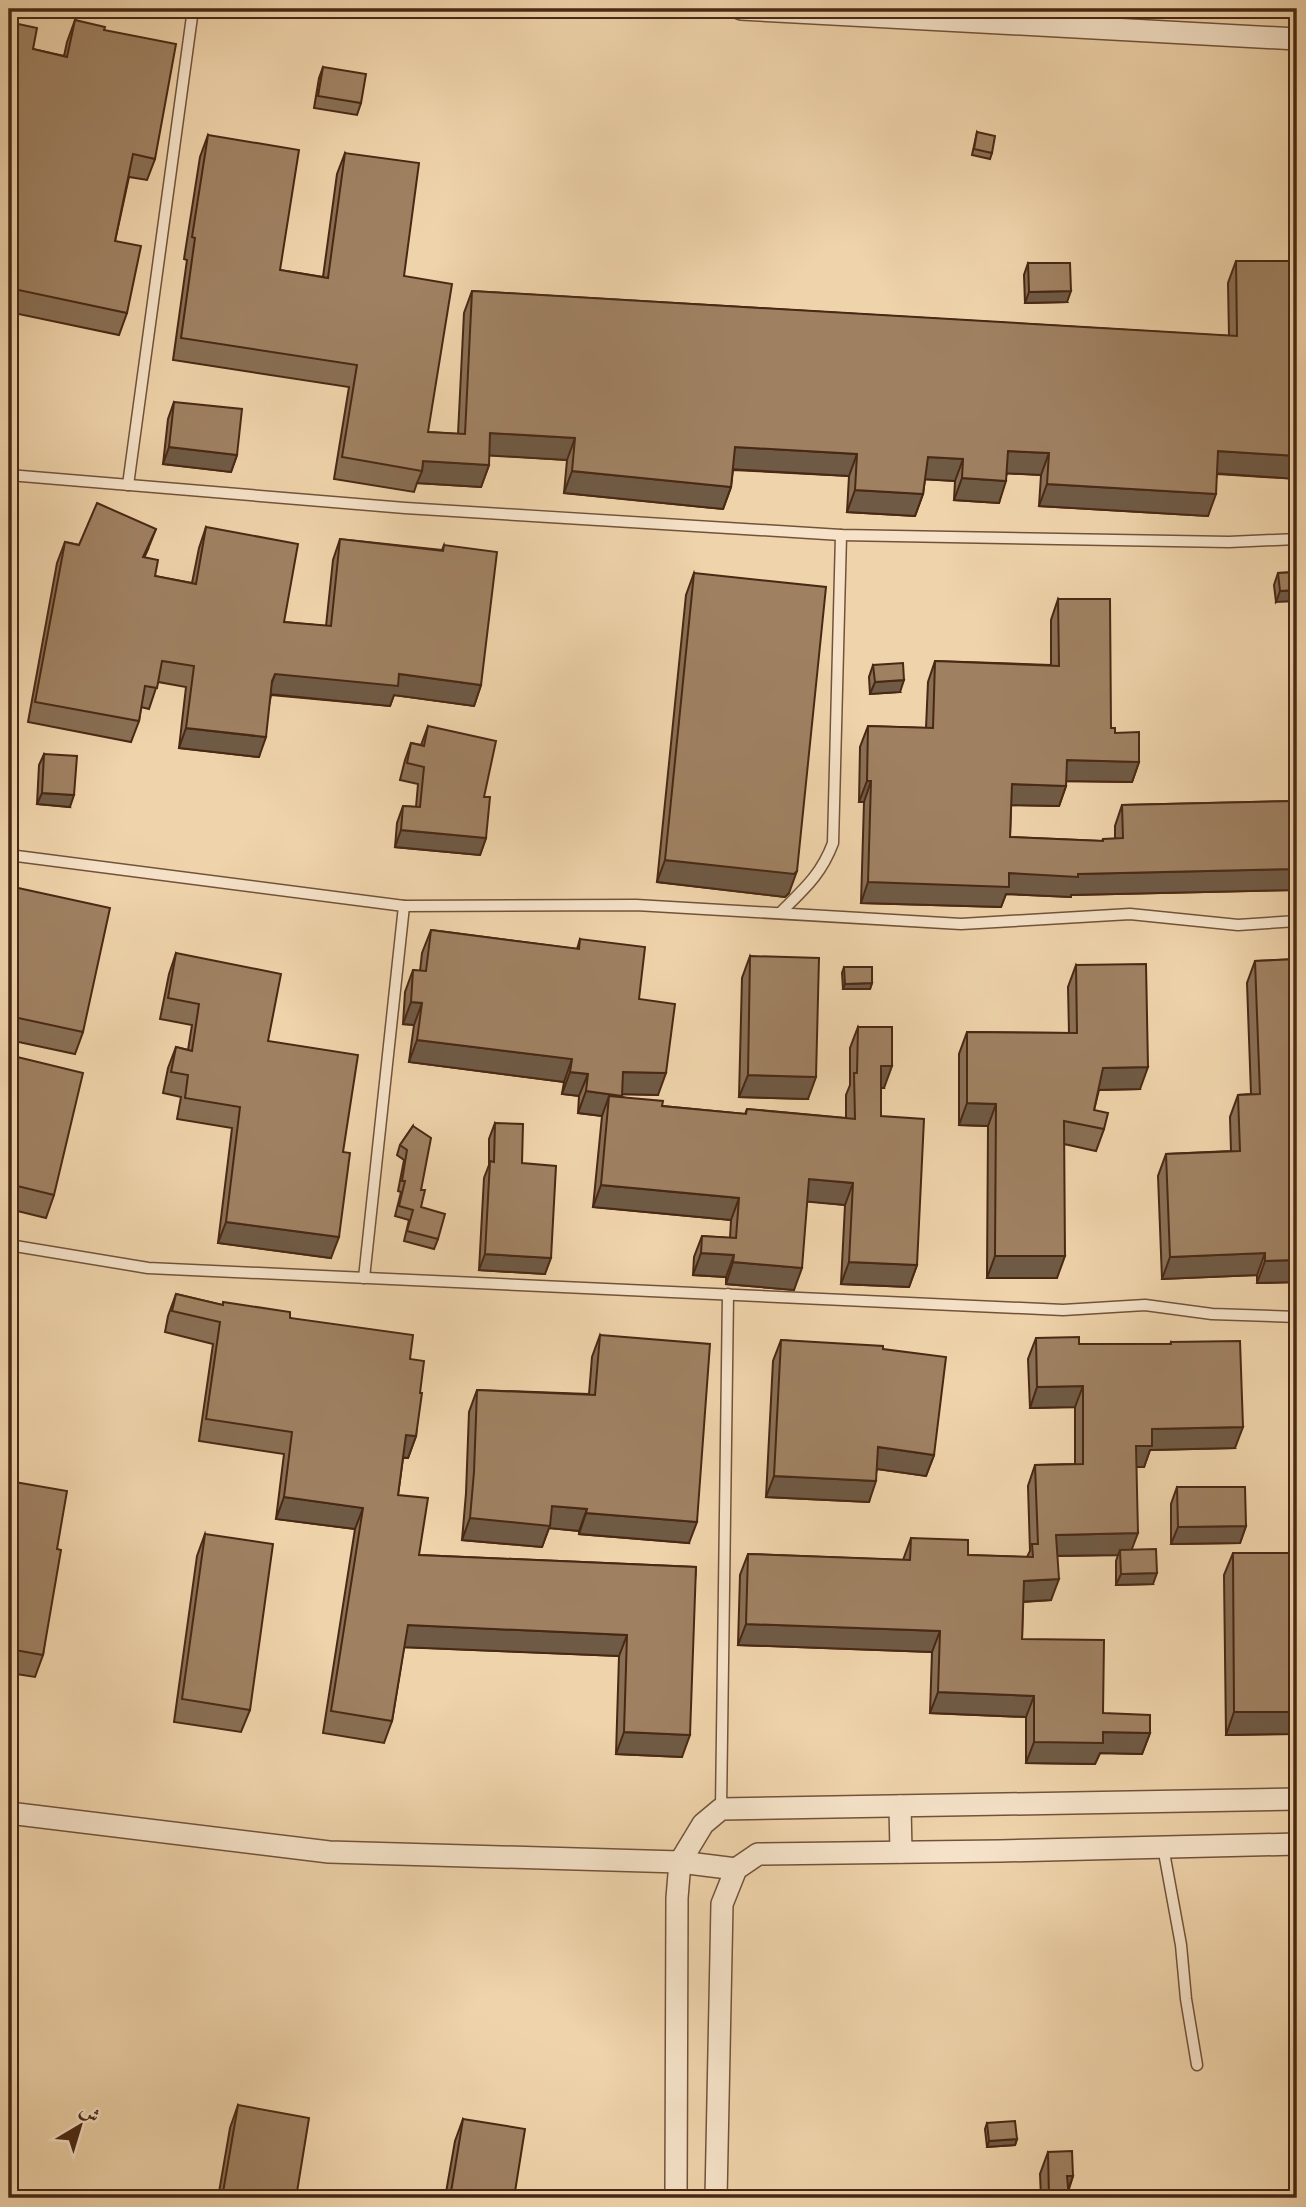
<svg xmlns="http://www.w3.org/2000/svg" width="1306" height="2207" font-family="'Old Standard TT',Amiri,serif">
<rect width="100%" height="100%" fill="#efd3aa"/>
<filter id="stains"><feTurbulence type="fractalNoise" baseFrequency=".00286" numOctaves="4"/><feColorMatrix values="0 0 0 0 .2 0 0 0 0 .09 0 0 0 0 .02 0 0 0 .5 -.17"/></filter>
<radialGradient id="worn" r=".72"><stop offset=".6" stop-color="#630" stop-opacity="0"/><stop offset="1" stop-color="#630" stop-opacity=".3"/></radialGradient>
<g fill="none" stroke-linecap="round" stroke-linejoin="round">
<defs>
<g id="service">
<polyline points="9,475 405,508 841,535 1229,542 1297,539"/>
<polyline points="128,485 193,9"/>
<polyline points="9,855 404,906 636,905 961,924 1130,914 1238,925 1297,921"/>
<path d="M 780,913 C 804,889 821,875 833,843 L 841,535"/>
<polyline points="9,1245 148,1268 1063,1310 1145,1305 1212,1314 1297,1317"/>
<polyline points="364,1278 404,906"/>
<polyline points="721,1809 728,1294"/>
<polyline points="1163,1847 1181,1945 1186,1999 1197,2065"/>
</g>
<g id="minor">
<polyline points="741,9 1297,39"/>
<polyline points="900,1806 901,1852"/>
<polyline points="9,1813 329,1852 680,1862 736,1869"/>
<polyline points="676,2198 677,1898 680,1862 703,1824 721,1809 1297,1799"/>
<polyline points="716,2198 722,1904 736,1869 758,1854 1000,1851 1297,1844"/>
</g>
</defs>
<use href="#service" stroke="#72533a" stroke-width="13"/>
<use href="#minor" stroke="#72533a" stroke-width="24"/>
<use href="#service" stroke="#f5e2c8" stroke-width="10"/>
<use href="#minor" stroke="#f5e2c8" stroke-width="21"/>
</g>
<g fill="#896f54" stroke="#492814" stroke-width="2">
<polygon points="75,20 104,30 155,159 147,180 129,177 115,241 127,313 119,335 9,312 9,22 33,49 64,56 67,42"/>
<polygon points="323,67 361,103 357,115 314,108 319,78"/>
<polygon points="977,132 992,153 990,159 972,155"/>
<polygon points="208,135 280,270 323,277 337,174 345,153 404,276 428,432 458,434 464,313 472,291 1229,336 1228,283 1236,261 1297,261 1297,479 1217,474 1208,516 1039,506 1041,475 1007,473 999,503 954,500 955,481 925,479 923,494 915,516 847,512 849,476 733,470 731,487 723,509 564,493 567,460 489,455 489,465 481,487 417,483 414,492 334,479 349,387 173,360 187,260 184,259 200,157"/>
<polygon points="1028,263 1067,302 1025,303 1024,275"/>
<polygon points="174,402 237,455 231,472 163,464 168,419"/>
<polygon points="206,527 284,622 326,626 333,560 340,539 442,550 444,545 481,685 474,706 394,695 390,706 271,695 259,757 179,748 186,687 158,682 149,709 141,707 139,721 131,742 28,722 57,563 65,542 79,545 148,549 144,557 155,576 192,583 199,548"/>
<polygon points="1297,572 1276,602 1274,585 1278,573"/>
<polygon points="694,573 789,893 785,897 657,882 686,595"/>
<polygon points="1058,599 1111,728 1139,762 1132,782 1066,781 1066,786 1059,806 1011,805 1010,837 1102,841 1103,839 1115,839 1115,826 1122,805 1297,801 1297,890 1071,895 1071,897 1006,894 1001,907 861,903 864,802 859,802 860,747 868,726 926,728 928,682 935,661 1051,665 1051,620"/>
<polygon points="873,665 900,692 870,694 869,677"/>
<polygon points="428,726 484,797 486,838 480,855 395,847 397,823 403,806 416,807 418,784 400,780 405,760 411,743 421,745"/>
<polygon points="44,754 70,807 37,804 39,765"/>
<polygon points="9,886 83,1032 75,1054 9,1040"/>
<polygon points="431,930 577,949 580,939 639,999 658,1095 622,1094 622,1097 662,1106 745,1114 747,1109 846,1118 846,1095 850,1085 850,1048 858,1027 884,1088 881,1088 881,1116 917,1265 909,1287 841,1284 845,1205 807,1201 794,1290 726,1284 726,1277 693,1275 694,1257 702,1236 730,1238 731,1220 593,1207 602,1116 578,1113 579,1096 562,1094 564,1082 409,1062 414,1025 403,1024 405,992 413,970 420,971 422,953"/>
<polygon points="176,953 268,1041 343,1152 331,1258 218,1243 232,1128 177,1119 181,1097 163,1093 168,1068 176,1047 188,1050 192,1025 160,1019 169,974"/>
<polygon points="750,956 808,1099 739,1097 742,978"/>
<polygon points="1297,959 1297,1282 1257,1283 1257,1275 1162,1279 1158,1176 1166,1154 1231,1151 1230,1117 1238,1095 1251,1094 1247,983 1255,961"/>
<polygon points="1076,965 1140,1089 1099,1090 1094,1110 1104,1129 1096,1151 1064,1144 1057,1278 987,1278 988,1126 959,1125 959,1054 967,1032 1069,1033 1068,987"/>
<polygon points="844,967 872,983 870,989 843,989 842,973"/>
<polygon points="9,1055 54,1195 46,1218 9,1209"/>
<polygon points="495,1123 522,1163 545,1274 479,1270 484,1178 489,1165 489,1139"/>
<polygon points="413,1126 421,1190 421,1207 438,1239 434,1249 404,1241 409,1220 395,1216 401,1192 398,1191 404,1160 397,1155 400,1145"/>
<polygon points="176,1294 222,1305 290,1318 410,1359 420,1393 416,1436 408,1458 403,1458 398,1495 419,1555 696,1567 682,1757 616,1754 619,1656 404,1647 392,1721 384,1743 323,1733 355,1529 276,1519 284,1454 199,1441 213,1344 165,1332 168,1316"/>
<polygon points="600,1335 689,1543 579,1534 579,1531 549,1528 542,1547 462,1540 466,1493 469,1412 477,1390 589,1394 592,1357"/>
<polygon points="1036,1338 1079,1344 1170,1344 1171,1342 1235,1448 1150,1450 1144,1467 1136,1467 1132,1549 1153,1584 1116,1585 1116,1561 1118,1555 1057,1556 1051,1600 1023,1602 1022,1639 1103,1713 1150,1733 1142,1754 1100,1753 1095,1764 1026,1763 1026,1717 930,1713 932,1652 738,1645 740,1575 748,1554 903,1560 911,1538 968,1555 1027,1557 1030,1551 1028,1486 1035,1465 1075,1464 1075,1407 1030,1408 1028,1359"/>
<polygon points="781,1340 883,1349 934,1455 926,1476 877,1469 869,1502 766,1497 773,1361"/>
<polygon points="9,1481 57,1549 43,1655 35,1677 9,1673"/>
<polygon points="1177,1487 1246,1526 1240,1543 1171,1544 1171,1504"/>
<polygon points="205,1534 250,1710 241,1732 174,1722 197,1556"/>
<polygon points="1233,1553 1297,1553 1297,1729 1295,1734 1226,1735 1224,1575"/>
<polygon points="238,2105 296,2198 218,2198 230,2128"/>
<polygon points="463,2119 514,2198 445,2198 455,2141"/>
<polygon points="987,2123 1017,2139 1015,2145 987,2147 985,2129"/>
<polygon points="1048,2152 1073,2176 1069,2189 1069,2198 1041,2198 1040,2174"/>
</g>
<g fill="#6f5a45" stroke="#492814" stroke-width="2">
<polygon points="1071,291 1067,302 1025,303 1029,292"/>
<polygon points="490,433 575,438 567,460 482,455"/>
<polygon points="169,447 237,455 231,472 163,464"/>
<polygon points="735,447 857,454 849,476 727,469"/>
<polygon points="1008,451 1049,453 1041,475 1000,473"/>
<polygon points="1218,451 1297,456 1297,479 1211,473"/>
<polygon points="928,457 963,459 955,481 920,479"/>
<polygon points="423,461 489,465 481,487 417,483 422,471"/>
<polygon points="572,471 731,487 723,509 564,493"/>
<polygon points="962,478 1006,481 999,503 954,500"/>
<polygon points="1047,484 1216,494 1208,516 1039,506"/>
<polygon points="855,490 923,494 915,516 847,512"/>
<polygon points="156,529 148,549 135,578 143,557"/>
<polygon points="1297,590 1297,601 1276,602 1280,591"/>
<polygon points="275,674 399,674 481,685 474,706 394,695 390,706 268,694"/>
<polygon points="904,680 900,692 870,694 875,682"/>
<polygon points="186,728 266,737 259,757 179,748"/>
<polygon points="1067,760 1139,762 1132,782 1059,781"/>
<polygon points="867,781 871,781 864,802 859,802"/>
<polygon points="1012,784 1066,786 1059,806 1004,805"/>
<polygon points="42,793 74,795 70,807 37,804"/>
<polygon points="401,830 486,838 480,855 395,847"/>
<polygon points="665,860 797,871 789,893 785,897 657,882"/>
<polygon points="1297,869 1297,890 1071,895 1071,897 1006,894 1001,907 861,903 868,882 1009,873 1078,874"/>
<polygon points="872,983 870,989 843,989 845,984"/>
<polygon points="411,1002 422,1003 414,1025 403,1024"/>
<polygon points="417,1040 572,1059 564,1082 409,1062"/>
<polygon points="881,1066 892,1066 884,1088 873,1088"/>
<polygon points="1148,1067 1140,1089 1095,1090 1103,1068"/>
<polygon points="570,1072 588,1074 579,1096 562,1094"/>
<polygon points="623,1072 666,1073 658,1095 615,1094"/>
<polygon points="748,1075 816,1077 808,1099 739,1097"/>
<polygon points="586,1091 622,1096 614,1118 609,1096 602,1116 578,1113"/>
<polygon points="967,1103 996,1104 988,1126 959,1125"/>
<polygon points="809,1179 853,1183 845,1205 801,1201"/>
<polygon points="601,1185 739,1198 731,1220 593,1207"/>
<polygon points="226,1222 339,1237 331,1258 218,1243"/>
<polygon points="701,1253 734,1255 726,1277 693,1275"/>
<polygon points="1265,1253 1257,1275 1162,1279 1170,1257"/>
<polygon points="485,1254 551,1258 545,1274 479,1270"/>
<polygon points="995,1256 1065,1256 1057,1278 987,1278"/>
<polygon points="1297,1260 1297,1282 1257,1283 1265,1261"/>
<polygon points="733,1262 802,1268 794,1290 726,1284"/>
<polygon points="849,1262 917,1265 909,1287 841,1284"/>
<polygon points="1083,1386 1075,1407 1030,1408 1037,1387"/>
<polygon points="1243,1427 1235,1448 1150,1450 1144,1467 1128,1467 1136,1446 1152,1429"/>
<polygon points="406,1435 416,1436 408,1458 398,1457"/>
<polygon points="878,1447 934,1455 926,1476 870,1468"/>
<polygon points="774,1476 876,1481 869,1502 766,1497"/>
<polygon points="284,1497 363,1508 355,1529 276,1519"/>
<polygon points="552,1506 587,1509 579,1531 549,1528 542,1547 462,1540 470,1518"/>
<polygon points="586,1513 697,1522 689,1543 579,1534"/>
<polygon points="1246,1526 1240,1543 1171,1544 1178,1527"/>
<polygon points="1138,1533 1130,1554 1120,1550 1118,1555 1048,1556 1056,1535"/>
<polygon points="1157,1573 1153,1584 1116,1585 1121,1574"/>
<polygon points="1059,1579 1051,1600 1016,1602 1024,1581"/>
<polygon points="746,1624 940,1631 932,1652 738,1645"/>
<polygon points="408,1625 627,1635 619,1656 400,1647"/>
<polygon points="938,1692 1034,1696 1026,1717 930,1713"/>
<polygon points="1234,1712 1297,1712 1297,1729 1295,1734 1226,1735"/>
<polygon points="624,1732 690,1735 682,1757 616,1754"/>
<polygon points="1103,1732 1150,1733 1142,1754 1100,1753 1095,1764 1026,1763 1034,1742"/>
<polygon points="1017,2139 1015,2145 987,2147 989,2141"/>
<polygon points="1067,2176 1073,2176 1065,2198"/>
</g>
<g fill="#9f8162" stroke="#492814" stroke-width="2">
<polygon points="75,20 105,27 104,30 176,44 155,159 133,154 115,241 141,246 127,313 9,288 9,22 37,28 33,49 67,57"/>
<polygon points="323,67 366,74 361,103 318,96"/>
<polygon points="977,132 995,136 992,153 974,149"/>
<polygon points="208,135 299,150 280,270 328,278 345,153 419,163 404,276 452,284 428,432 465,434 472,291 1237,336 1236,261 1297,261 1297,456 1218,451 1216,494 1047,484 1049,453 1008,451 1006,481 962,478 963,459 928,457 923,494 855,490 857,454 735,447 731,487 572,471 575,438 490,433 489,465 423,461 422,471 342,457 357,365 181,338 195,238 192,237"/>
<polygon points="1028,263 1070,263 1071,291 1029,292"/>
<polygon points="174,402 242,409 237,455 169,447"/>
<polygon points="97,503 156,529 143,557 158,560 155,576 196,584 206,527 298,544 284,622 331,626 340,539 443,551 444,545 497,552 481,685 399,674 398,686 275,674 272,681 266,737 186,728 194,666 162,661 157,688 145,686 139,721 35,702 65,542 79,545"/>
<polygon points="1297,572 1297,590 1280,591 1278,573"/>
<polygon points="694,573 826,587 797,871 794,874 665,860"/>
<polygon points="1058,599 1110,599 1111,728 1115,728 1115,733 1139,732 1139,762 1067,760 1066,786 1012,784 1010,837 1103,841 1103,839 1123,838 1122,805 1297,801 1297,869 1078,874 1078,877 1009,873 1009,887 868,882 871,781 867,781 868,726 933,728 935,661 1059,666"/>
<polygon points="903,663 904,680 875,682 873,665"/>
<polygon points="428,726 496,741 484,797 490,797 486,838 401,830 403,806 420,807 424,767 407,763 411,743 424,746"/>
<polygon points="44,754 77,756 74,795 42,793"/>
<polygon points="9,886 110,908 83,1032 9,1016"/>
<polygon points="431,930 579,949 580,939 645,947 639,999 675,1004 666,1073 623,1072 622,1096 586,1091 588,1074 570,1072 572,1059 417,1040 422,1003 411,1002 413,970 426,971"/>
<polygon points="176,953 281,974 268,1041 358,1055 343,1152 350,1153 339,1237 226,1222 240,1107 185,1098 188,1075 171,1072 176,1047 192,1051 199,1004 168,998"/>
<polygon points="750,956 819,958 816,1077 748,1075"/>
<polygon points="1297,959 1297,1260 1265,1261 1265,1253 1170,1257 1166,1154 1240,1151 1238,1095 1260,1094 1255,961"/>
<polygon points="1146,964 1148,1067 1103,1068 1094,1110 1108,1113 1104,1129 1064,1121 1065,1256 995,1256 996,1104 967,1103 967,1032 1077,1033 1076,965"/>
<polygon points="844,967 872,967 872,983 845,984"/>
<polygon points="858,1027 892,1027 892,1066 881,1066 881,1116 924,1119 917,1265 849,1262 853,1183 809,1179 802,1268 733,1262 734,1255 701,1253 702,1236 736,1238 739,1198 601,1185 609,1096 663,1101 662,1106 746,1114 747,1109 855,1119 854,1073 857,1073"/>
<polygon points="9,1055 83,1073 54,1195 9,1184"/>
<polygon points="495,1123 523,1124 522,1163 556,1166 551,1258 485,1254 490,1161 494,1162"/>
<polygon points="413,1126 431,1138 421,1190 425,1190 421,1207 445,1214 438,1239 407,1231 413,1210 399,1206 405,1181 402,1181 407,1150 400,1145"/>
<polygon points="176,1294 223,1305 223,1302 290,1312 290,1318 413,1335 410,1359 424,1361 420,1393 422,1393 416,1436 406,1435 398,1495 428,1498 419,1555 696,1567 690,1735 624,1732 627,1635 408,1625 392,1721 331,1711 363,1508 284,1497 292,1432 206,1419 220,1322 172,1311"/>
<polygon points="600,1335 710,1344 697,1522 586,1513 587,1509 552,1506 550,1526 470,1518 474,1472 477,1390 595,1395"/>
<polygon points="1079,1337 1079,1344 1171,1344 1171,1342 1240,1341 1243,1427 1152,1429 1152,1446 1136,1446 1138,1533 1056,1535 1059,1579 1024,1581 1022,1639 1104,1640 1103,1713 1150,1715 1150,1733 1103,1732 1103,1743 1034,1742 1034,1696 938,1692 940,1631 746,1624 748,1554 910,1560 911,1538 968,1540 968,1555 1033,1557 1032,1544 1038,1544 1035,1465 1083,1464 1083,1386 1037,1387 1036,1338"/>
<polygon points="781,1340 883,1346 883,1349 946,1357 934,1455 878,1447 876,1481 774,1476"/>
<polygon points="9,1481 67,1491 57,1549 61,1550 43,1655 9,1649"/>
<polygon points="1177,1487 1245,1487 1246,1526 1178,1527"/>
<polygon points="205,1534 273,1544 250,1710 182,1699"/>
<polygon points="1156,1549 1157,1573 1121,1574 1120,1550"/>
<polygon points="1233,1553 1297,1553 1297,1712 1234,1712"/>
<polygon points="238,2105 309,2118 296,2198 222,2198"/>
<polygon points="463,2119 525,2129 514,2198 450,2198"/>
<polygon points="1015,2121 1017,2139 989,2141 987,2123"/>
<polygon points="1072,2151 1073,2176 1067,2176 1069,2198 1049,2198 1048,2152"/>
</g>
<rect width="1306" height="2207" fill="none" stroke="#efd3aa" stroke-width="35"/>
<rect x="10" y="10" width="1285" height="2186" fill="none" stroke="#492814" stroke-width="3.5"/>
<rect x="18" y="18" width="1271" height="2172" fill="none" stroke="#492814" stroke-width="2"/>
<g transform="translate(80 2126) rotate(38)" stroke="#f5e2c8" stroke-width="5" paint-order="stroke">
<path d="M0-5L12 26L0 18L-12 26Z" fill="#492814"/>
<text y="-10" font-size="19" font-weight="bold" text-anchor="middle" fill="#492814">ش</text>
</g>
<rect width="100%" height="100%" filter="url(#stains)"/>
<rect width="100%" height="100%" fill="url(#worn)"/>
</svg>
